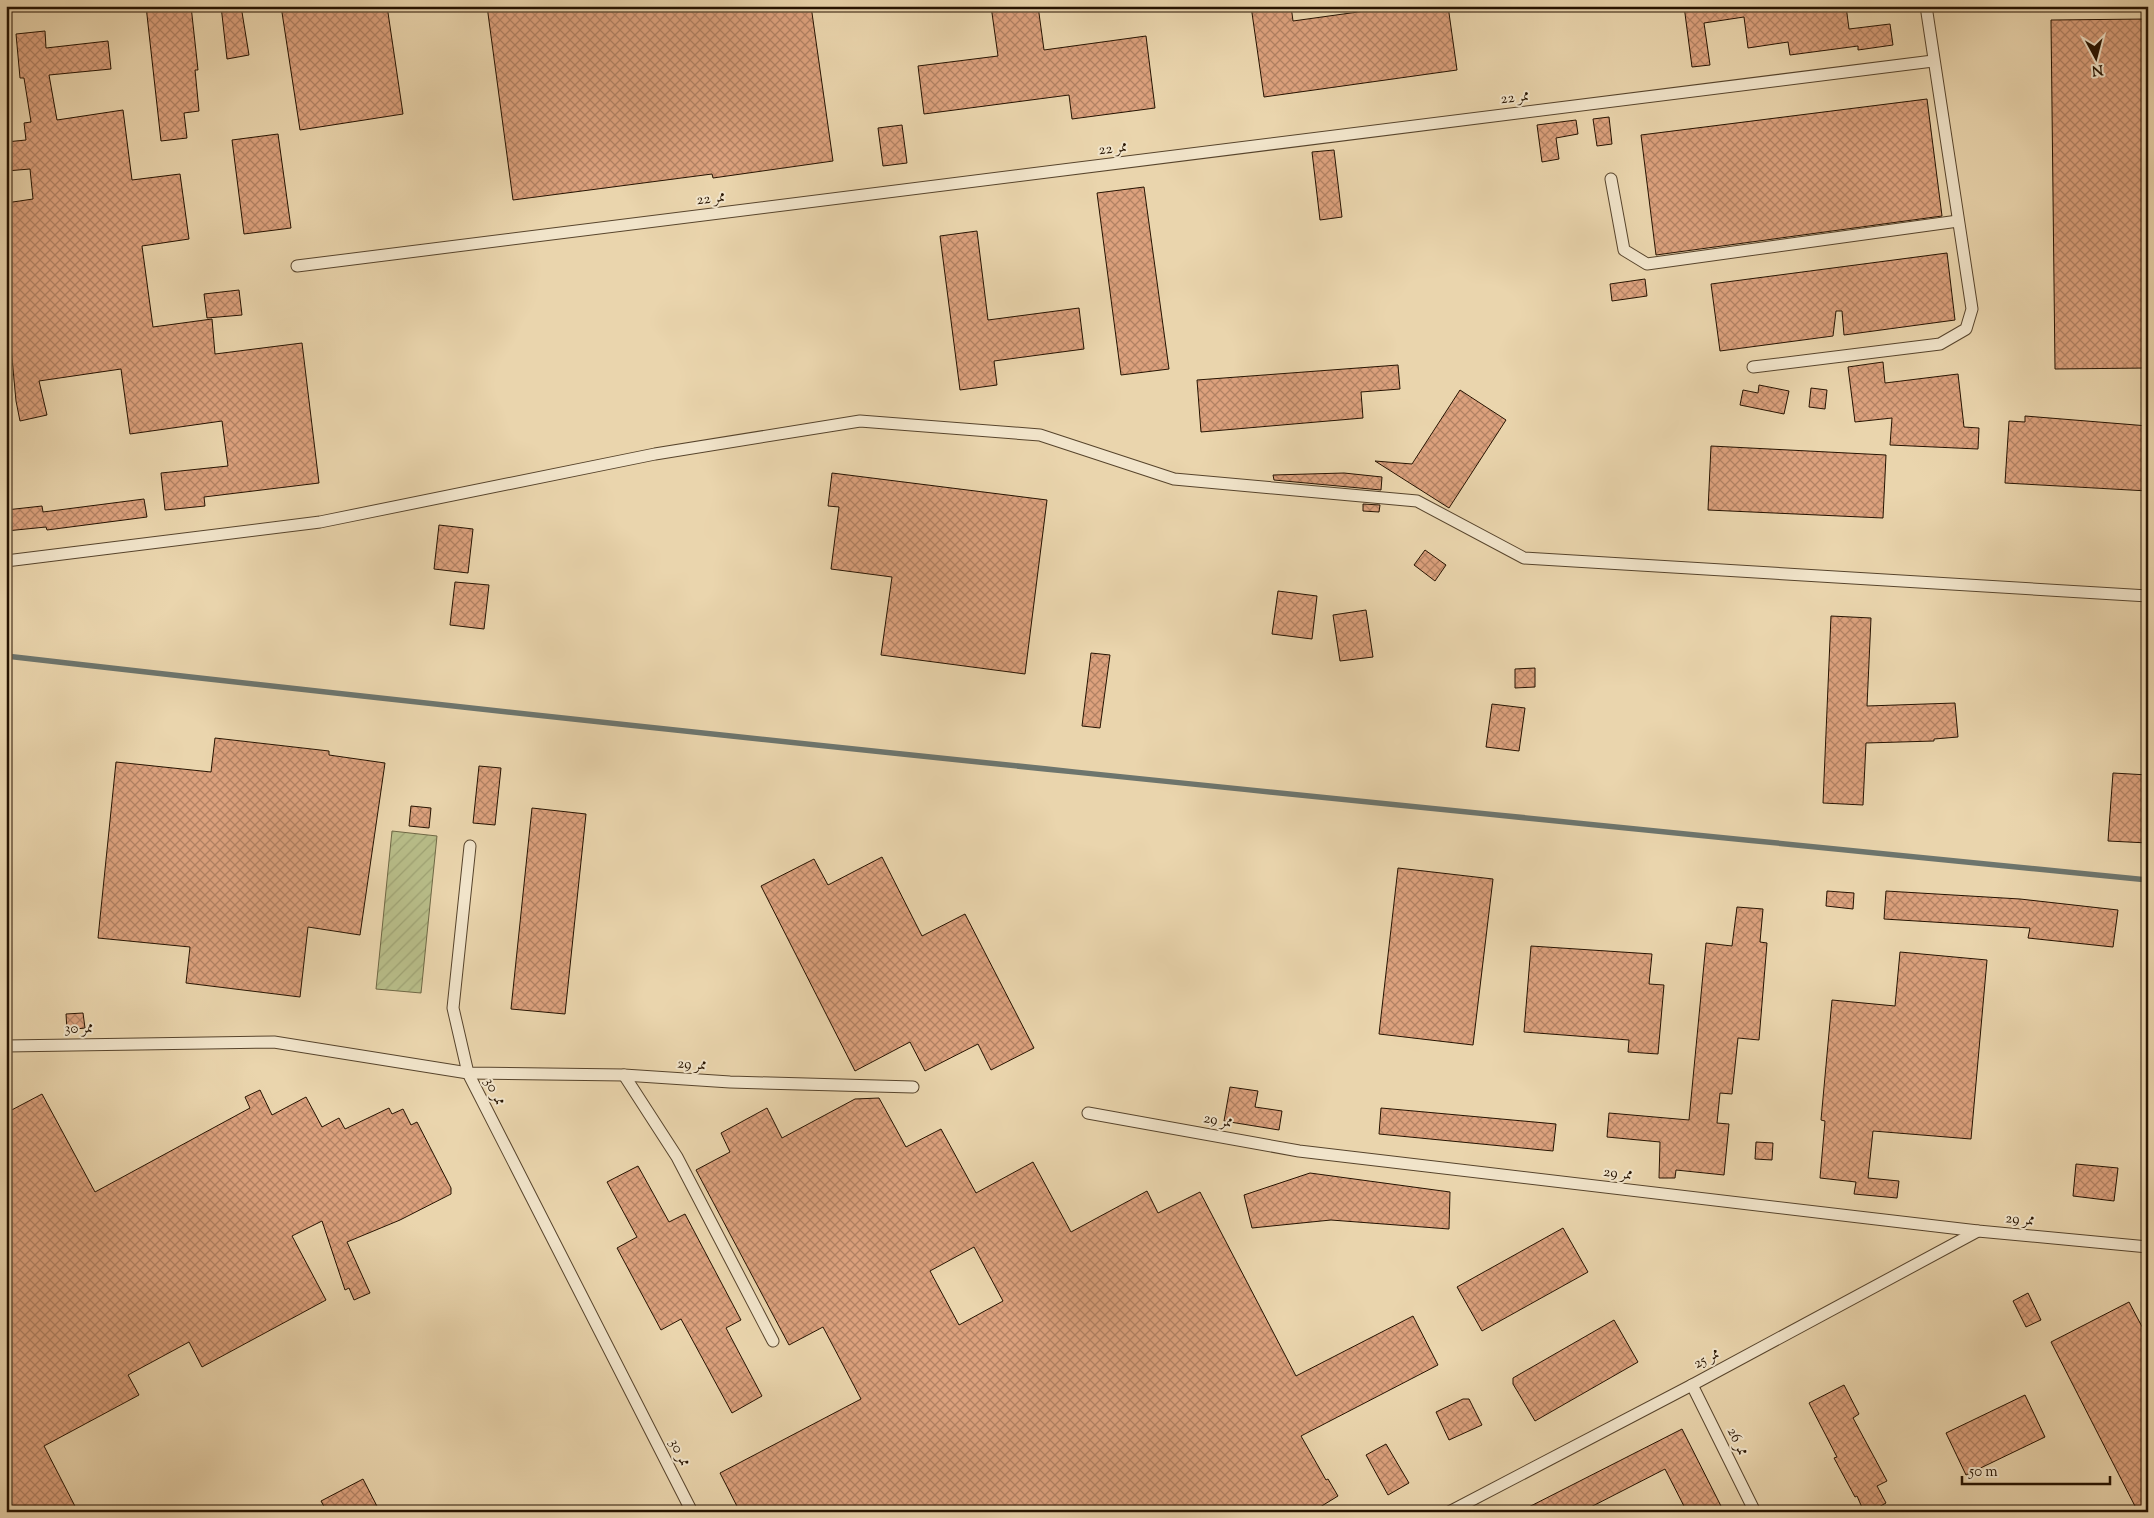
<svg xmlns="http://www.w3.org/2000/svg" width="2154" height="1518" font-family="'Sorts Mill Goudy',Amiri,serif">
<defs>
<pattern id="garden-furrows" width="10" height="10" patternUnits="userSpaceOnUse" patternTransform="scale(1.25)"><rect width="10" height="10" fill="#b8bd89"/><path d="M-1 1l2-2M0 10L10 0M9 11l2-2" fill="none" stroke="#9ea274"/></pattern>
<pattern id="building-cross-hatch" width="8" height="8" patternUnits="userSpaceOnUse" patternTransform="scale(1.25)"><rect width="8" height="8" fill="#dca17d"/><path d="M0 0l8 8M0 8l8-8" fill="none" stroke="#b28264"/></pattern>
</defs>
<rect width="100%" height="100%" fill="#ead5ad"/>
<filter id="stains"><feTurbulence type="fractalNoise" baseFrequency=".004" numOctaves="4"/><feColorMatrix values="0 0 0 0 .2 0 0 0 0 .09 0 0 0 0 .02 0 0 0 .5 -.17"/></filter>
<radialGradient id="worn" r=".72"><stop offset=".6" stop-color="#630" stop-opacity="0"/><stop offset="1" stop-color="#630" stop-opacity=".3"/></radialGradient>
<polygon fill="url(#garden-furrows)" stroke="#6f6845" points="392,831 437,836 421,993 376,989"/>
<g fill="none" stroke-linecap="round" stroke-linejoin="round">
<path stroke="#6d756d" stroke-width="5.5" d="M 6,656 C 719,738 1433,809 2148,880"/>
</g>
<g fill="url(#building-cross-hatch)" stroke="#261301" fill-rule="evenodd">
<polygon points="146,6 191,6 198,70 195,70 199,111 184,113 187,138 161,141"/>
<polygon points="221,6 241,6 249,55 227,59"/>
<polygon points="281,6 387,6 403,114 300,130"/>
<polygon points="487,6 811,6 833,161 713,178 712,174 513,200"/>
<polygon points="991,6 1038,6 1044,50 1146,36 1155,108 1072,119 1069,95 924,114 918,66 998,56"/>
<polygon points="1251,6 1291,6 1293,21 1401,6 1448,6 1457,70 1264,97"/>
<polygon points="1684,6 1846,6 1849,29 1890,24 1893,45 1858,50 1858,46 1790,55 1788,42 1748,48 1744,17 1704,23 1710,65 1692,67"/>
<polygon points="2148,19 2148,368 2055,369 2051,20"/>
<polygon points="45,31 46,48 108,41 111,69 49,75 57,120 123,110 132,180 180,174 189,239 142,246 153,327 212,319 215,354 302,343 319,483 204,497 205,506 165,510 161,473 228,466 222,421 130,434 121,369 39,381 47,415 20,421 16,401 10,337 7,338 6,328 6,203 33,199 30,169 6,171 6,142 26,140 24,123 31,122 24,78 20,78 16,34"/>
<polygon points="1927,99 1942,216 1656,255 1641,135"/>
<polygon points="1609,117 1612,144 1597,146 1593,119"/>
<polygon points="1576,120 1578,134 1556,138 1559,159 1542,162 1537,125"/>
<polygon points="902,125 907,163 883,166 878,128"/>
<polygon points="278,134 291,228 244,234 232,140"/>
<polygon points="1334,150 1342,217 1320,220 1312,152"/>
<polygon points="1144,187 1169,369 1121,375 1097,193"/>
<polygon points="977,231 988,320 1079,308 1084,349 994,361 997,385 960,390 940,236"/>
<polygon points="1947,253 1955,320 1844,335 1842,311 1836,311 1833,336 1720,351 1711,284"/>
<polygon points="1645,279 1647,296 1612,301 1610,284"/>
<polygon points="239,290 242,315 207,318 204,294"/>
<polygon points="1883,362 1885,383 1958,374 1964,427 1979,428 1978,449 1890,445 1892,418 1855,422 1848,367"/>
<polygon points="1398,365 1400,389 1361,392 1363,418 1201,432 1197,380"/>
<polygon points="1759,385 1789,391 1784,414 1740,405 1743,390 1758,393"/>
<polygon points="1811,388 1827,390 1825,409 1809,407"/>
<polygon points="1460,390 1506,420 1449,508 1375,461 1412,464"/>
<polygon points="2025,416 2148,426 2148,491 2005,483 2009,421 2025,422"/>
<polygon points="1711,446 1886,455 1883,518 1708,510"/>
<polygon points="832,473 1047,500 1025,674 881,655 892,577 831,569 839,507 828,506"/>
<polygon points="1344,473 1382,477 1381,490 1274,480 1273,475"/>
<polygon points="144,499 147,517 47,530 46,527 6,531 6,510 42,506 43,512"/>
<polygon points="1363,504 1380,505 1379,512 1363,511"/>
<polygon points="439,525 473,529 468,573 434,569"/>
<polygon points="1425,550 1446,565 1435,581 1414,565"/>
<polygon points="455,582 489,585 484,629 450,625"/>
<polygon points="1278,591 1317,596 1312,639 1272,634"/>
<polygon points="1366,610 1373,657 1340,661 1333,615"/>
<polygon points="1831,616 1871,618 1867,706 1955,703 1958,737 1934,739 1934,741 1866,743 1863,805 1823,803"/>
<polygon points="1091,653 1110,655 1100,728 1082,726"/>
<polygon points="1535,668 1535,687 1515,688 1515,669"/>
<polygon points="1492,704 1525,708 1519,751 1486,747"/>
<polygon points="215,738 329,751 329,755 385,763 360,935 308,927 300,997 186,983 190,947 98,938 116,762 211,772"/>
<polygon points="479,766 501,768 495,825 473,823"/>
<polygon points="2113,773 2148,775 2148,843 2108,841"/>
<polygon points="411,806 431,808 429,828 409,826"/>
<polygon points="532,808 586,814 565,1014 511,1009"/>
<polygon points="882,857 922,936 965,914 1034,1048 991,1070 978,1044 925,1071 910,1042 855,1071 761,886 814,859 828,885"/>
<polygon points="1398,868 1493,879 1473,1045 1379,1034"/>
<polygon points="1827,891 1854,893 1853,909 1826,906"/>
<polygon points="1886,891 2020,899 2118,910 2113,947 2028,938 2030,928 1884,919"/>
<polygon points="1737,907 1763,909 1760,942 1767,943 1759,1040 1738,1038 1732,1094 1720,1093 1717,1123 1729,1124 1724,1175 1676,1170 1675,1178 1659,1178 1660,1142 1607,1137 1609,1113 1689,1120 1706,943 1732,946"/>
<polygon points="1531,946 1652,954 1649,984 1664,985 1658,1054 1628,1052 1629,1040 1524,1032"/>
<polygon points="1900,952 1987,960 1971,1139 1873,1131 1868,1178 1899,1181 1897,1198 1854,1194 1856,1182 1820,1178 1825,1121 1821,1120 1832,1000 1895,1006"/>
<polygon points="83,1013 85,1028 67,1030 66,1014"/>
<polygon points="1230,1087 1258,1091 1255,1107 1282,1111 1279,1130 1224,1121"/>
<polygon points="260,1090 272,1115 306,1097 322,1127 339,1118 345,1129 389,1108 392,1114 403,1109 411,1125 417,1122 451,1188 451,1194 400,1220 347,1242 370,1293 354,1300 349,1288 345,1290 322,1221 292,1236 326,1300 202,1367 189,1342 128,1375 139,1395 44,1446 78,1512 6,1512 6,1113 42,1094 95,1192 250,1108 245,1097"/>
<path d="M 879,1098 L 906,1147 L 941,1129 L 976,1193 L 1033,1162 L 1071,1232 L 1147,1191 L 1158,1213 L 1200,1192 L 1296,1376 L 1413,1316 L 1438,1365 L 1301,1436 L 1326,1480 L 1328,1479 L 1338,1496 L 1312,1512 L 740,1512 L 720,1473 L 861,1399 L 823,1327 L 789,1345 L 696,1170 L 730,1152 L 721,1133 L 767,1108 L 782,1138 L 855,1099 ZM 974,1247 L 1003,1301 L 959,1325 L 930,1271 Z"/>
<polygon points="1381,1108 1556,1124 1553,1151 1379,1134"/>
<polygon points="1756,1142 1773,1143 1772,1160 1755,1159"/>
<polygon points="2076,1164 2118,1168 2114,1201 2073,1196"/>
<polygon points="638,1166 669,1222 685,1214 741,1320 726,1328 762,1396 732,1413 681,1319 661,1330 617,1248 637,1237 607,1182"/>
<polygon points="1310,1173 1450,1192 1449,1229 1331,1220 1252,1228 1244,1195"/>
<polygon points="1563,1228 1588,1272 1482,1331 1457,1287"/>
<polygon points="2028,1293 2041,1320 2026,1327 2013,1301"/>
<polygon points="2129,1302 2148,1338 2148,1512 2138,1512 2051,1342"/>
<polygon points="1614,1320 1638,1362 1535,1421 1513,1384 1513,1378"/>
<polygon points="1844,1385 1859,1414 1853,1418 1887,1481 1877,1486 1886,1503 1870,1512 1864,1512 1857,1496 1855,1497 1834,1458 1837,1457 1809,1403"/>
<polygon points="2025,1395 2045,1437 1966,1475 1946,1433"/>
<polygon points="1463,1399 1469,1399 1482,1425 1449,1440 1436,1412"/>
<polygon points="1682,1429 1724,1512 1687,1512 1665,1469 1581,1512 1519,1512"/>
<polygon points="1386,1444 1409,1483 1388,1495 1366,1455"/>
<polygon points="363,1479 380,1512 327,1512 321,1501"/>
</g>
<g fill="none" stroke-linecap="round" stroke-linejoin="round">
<defs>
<g id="service">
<polyline points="1611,179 1624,250 1647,264 1958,221"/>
<polyline points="297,266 1933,61"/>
<polyline points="1753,367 1940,344 1966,329 1972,309 1926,6"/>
<polyline points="6,561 320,522 655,454 860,421 1040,435 1174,479 1417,501 1524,558 2148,596"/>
<polyline points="470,846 453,1008 468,1073 624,1075 730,1082 913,1087"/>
<polyline points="6,1046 274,1042 468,1073 692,1512"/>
<polyline points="624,1075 677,1157 773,1341"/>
<polyline points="1088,1113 1299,1151 1978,1231 2148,1247"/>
<polyline points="1692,1385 1755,1512"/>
<polyline points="1449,1512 1692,1385 1978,1231"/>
</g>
</defs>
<use href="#service" stroke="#57442c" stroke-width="13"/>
<use href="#service" stroke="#f1e4ca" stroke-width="11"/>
</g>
<g text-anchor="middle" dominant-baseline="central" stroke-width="4" stroke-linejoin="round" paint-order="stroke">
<g font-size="15" fill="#261301" stroke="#f1e4ca">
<text transform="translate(1515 98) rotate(-7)">ممر 22</text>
<text transform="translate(1113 149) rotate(-7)">ممر 22</text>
<text transform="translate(711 199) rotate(-7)">ممر 22</text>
<text transform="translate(79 1029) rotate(-1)">ممر 30</text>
<text transform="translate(692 1065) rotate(4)">ممر 29</text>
<text transform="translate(494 1092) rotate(63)">ممر 30</text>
<text transform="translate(1218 1121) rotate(10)">ممر 29</text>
<text transform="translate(1618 1174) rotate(7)">ممر 29</text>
<text transform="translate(2020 1220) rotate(5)">ممر 29</text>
<text transform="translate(1707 1359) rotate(-28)">ممر 25</text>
<text transform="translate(1737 1442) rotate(64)">ممر 26</text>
<text transform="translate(679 1453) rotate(63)">ممر 30</text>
</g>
</g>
<rect width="2154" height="1518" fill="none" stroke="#ead5ad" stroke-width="25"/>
<rect x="8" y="8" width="2139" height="1503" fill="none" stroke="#261301" stroke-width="2.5"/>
<rect x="12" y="12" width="2129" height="1493" fill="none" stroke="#261301"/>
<g transform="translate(2096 58) rotate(173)" stroke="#f1e4ca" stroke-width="4" paint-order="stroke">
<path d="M0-4L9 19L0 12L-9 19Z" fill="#261301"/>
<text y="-8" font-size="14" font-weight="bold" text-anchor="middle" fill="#261301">N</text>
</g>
<path d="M1962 1476v8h148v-8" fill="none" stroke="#261301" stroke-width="2.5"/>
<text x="1969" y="1476" font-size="15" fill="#261301" stroke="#f1e4ca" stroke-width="4" paint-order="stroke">50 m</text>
<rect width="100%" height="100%" filter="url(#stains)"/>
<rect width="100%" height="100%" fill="url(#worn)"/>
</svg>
